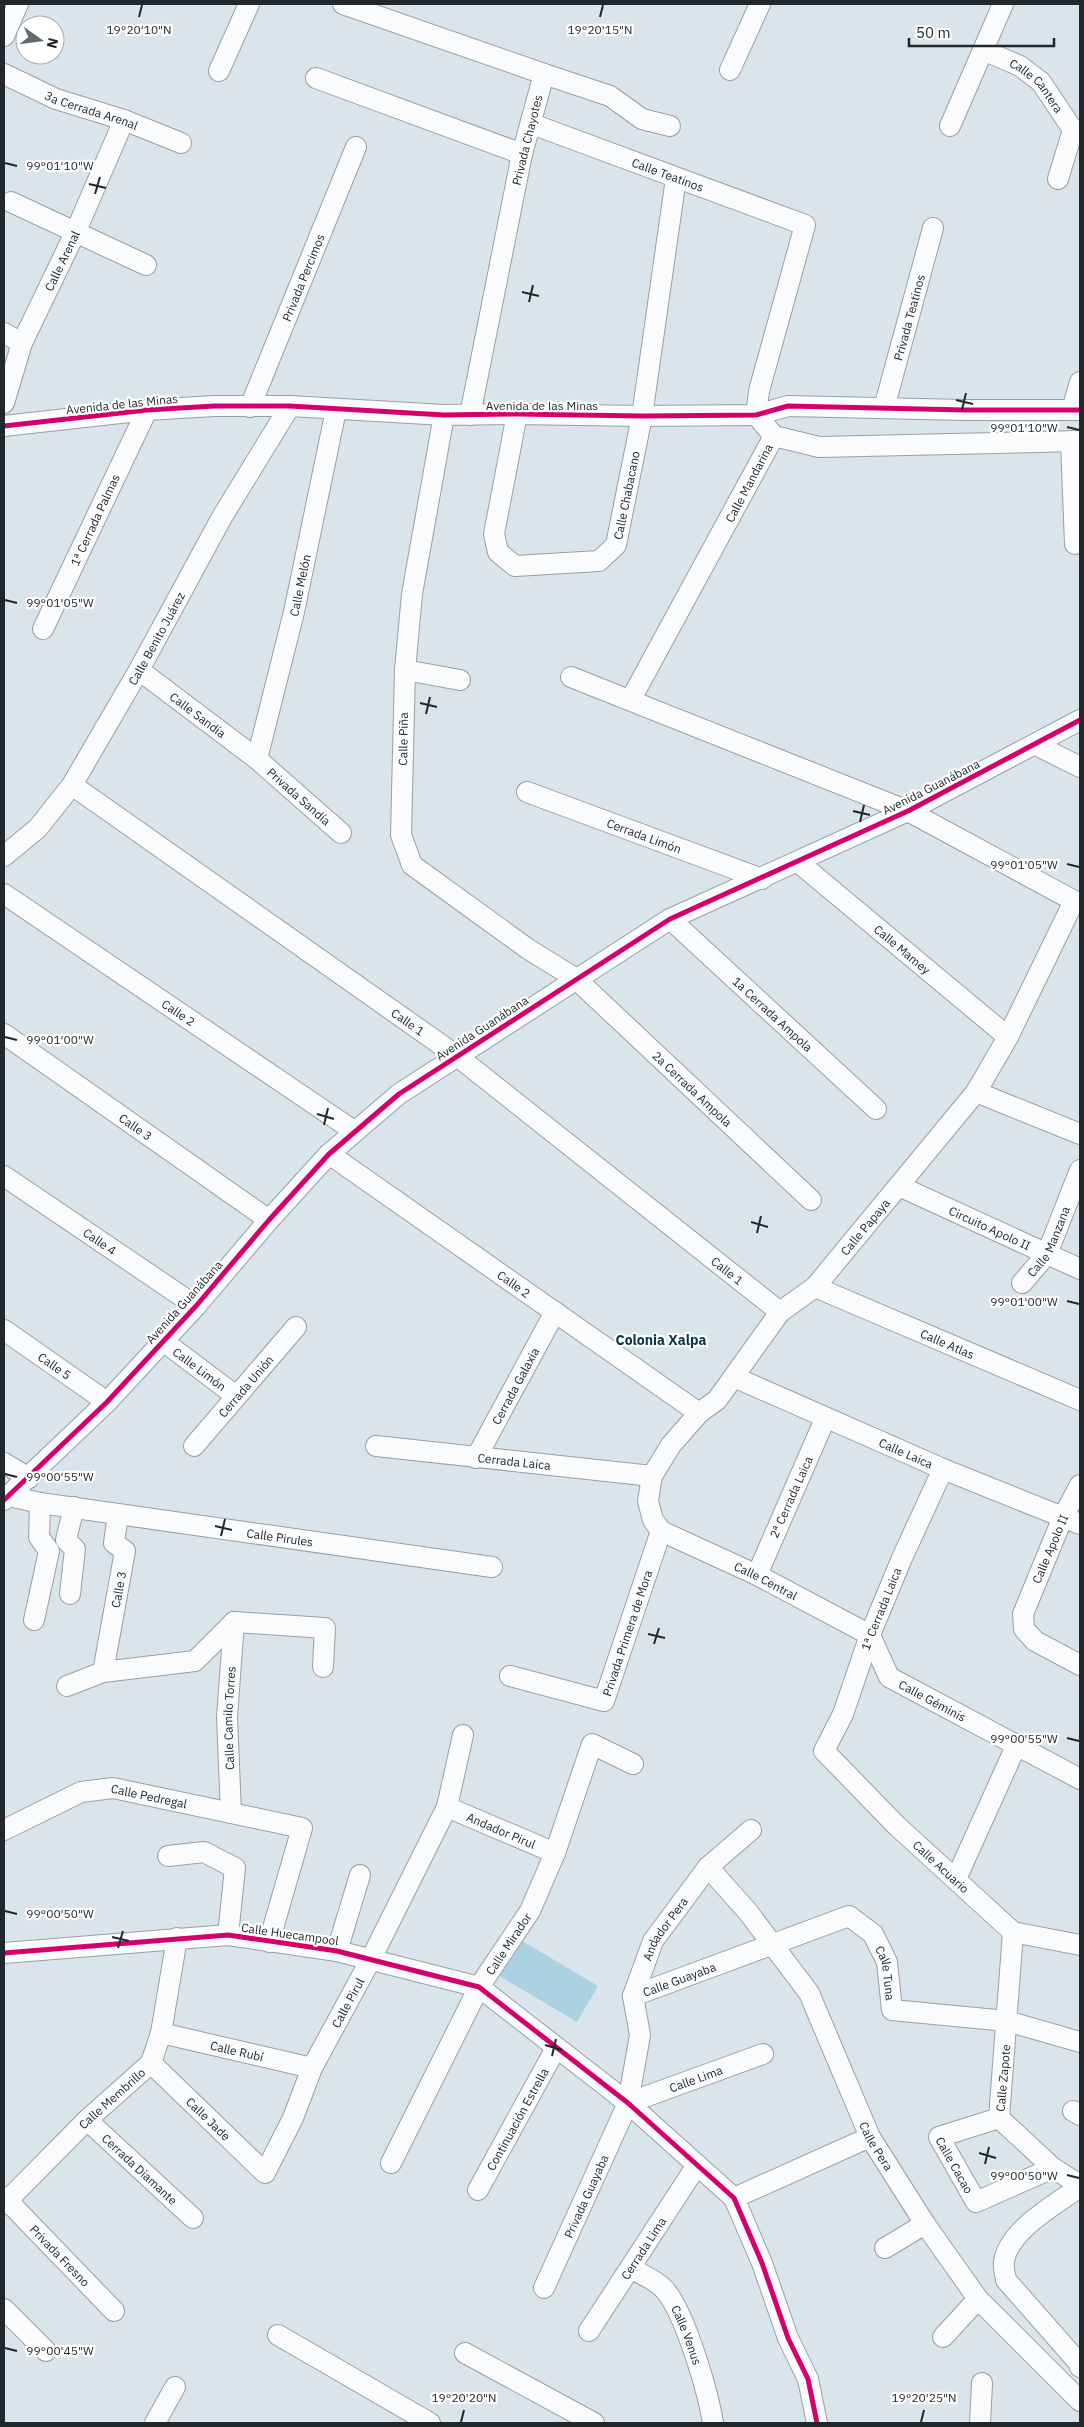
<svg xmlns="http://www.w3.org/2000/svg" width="1084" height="2427" font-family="'IBM Plex Sans',sans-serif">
<rect width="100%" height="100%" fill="#dae5eb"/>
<polygon fill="#acd1e3" points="517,1938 598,1986 577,2022 496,1974"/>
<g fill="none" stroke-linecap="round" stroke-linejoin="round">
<defs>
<g id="minor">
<polyline points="343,4 544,74 522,154 470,415"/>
<polyline points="4,36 18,4"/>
<path id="s1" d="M 983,50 L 1020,66 L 1041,82 L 1073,130 L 1080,133"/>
<polyline points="730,70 760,4"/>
<polyline points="219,71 249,4"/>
<path id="s2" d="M 4,74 L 56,99 L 124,120 L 181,143"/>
<polyline points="544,74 610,96 642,119 670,126"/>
<polyline points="316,78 522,154"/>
<path id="s3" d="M 532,124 L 805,225 L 759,391 L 756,415 L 774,436 L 631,699"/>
<polyline points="950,126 1003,4"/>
<polyline points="1058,179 1073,130"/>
<polyline points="11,202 146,265"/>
<polyline points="4,333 22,343"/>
<path id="s4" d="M 4,403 L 22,343 L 76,231 L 124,120"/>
<path id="s5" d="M 250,407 L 356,147"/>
<path id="s6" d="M 884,408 L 933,228"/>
<polyline points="1072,410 1080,382"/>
<path id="s7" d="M 517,414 L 494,534 L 498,552 L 515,566 L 599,561 L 616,545 L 642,416 L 676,178"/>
<path id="s8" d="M 444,415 L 412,594 L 405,670 L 401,835 L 412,865 L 528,949 L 575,978 L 811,1200"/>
<polyline points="4,426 147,410 214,406 290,406 444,415 517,414 642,416 756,415 788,406 965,410 1080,410"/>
<polyline points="774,436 819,447 1080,441"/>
<polyline points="1071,441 1075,544"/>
<polyline points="43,629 147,410"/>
<path id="s9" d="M 139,670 L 257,759 L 341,833"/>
<polyline points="405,670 460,680"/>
<polyline points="571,677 908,811 1080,904"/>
<polyline points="1036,745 1080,767"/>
<path id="s10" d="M 257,759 L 294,612 L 336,410"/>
<path id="s11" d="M 72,785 L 457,1056 L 780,1312"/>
<path id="s12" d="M 527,792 L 762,879"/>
<path id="s13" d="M 4,856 L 38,828 L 72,785 L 139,670 L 222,517 L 290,406"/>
<path id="s14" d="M 798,862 L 1008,1037"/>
<path id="s15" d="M 4,894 L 354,1131"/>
<path id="s16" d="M 670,919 L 876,1109"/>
<path id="s17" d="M 4,1034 L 269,1220"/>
<polyline points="976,1092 1080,1134"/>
<path id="s18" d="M 329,1154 L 699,1413"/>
<path id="s19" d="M 4,1176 L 196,1306"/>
<path id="s20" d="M 899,1186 L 1080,1269"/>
<path id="s21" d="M 1022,1283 L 1047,1254 L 1080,1170"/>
<path id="s22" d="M 815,1287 L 1080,1400"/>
<path id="s23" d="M 4,1330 L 107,1402"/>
<path id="s24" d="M 163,1341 L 236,1396"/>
<path id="s25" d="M 734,1377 L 943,1469 L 1080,1524"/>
<path id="s26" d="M 194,1446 L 296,1327"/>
<path id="s27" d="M 376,1446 L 652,1476"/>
<path id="s28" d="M 476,1458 L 555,1312"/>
<polyline points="4,1463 29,1478"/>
<path id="s29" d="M 943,1469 L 902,1558 L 870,1635 L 843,1714 L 824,1751 L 897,1826 L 1013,1932 L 1080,1945"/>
<polyline points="1080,1485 1063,1517 1023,1614 1024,1629 1035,1641 1080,1665"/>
<path id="s30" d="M 9,1496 L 40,1503 L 118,1514 L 492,1567"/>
<polyline points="4,1500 107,1402 196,1306 269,1220 329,1154 399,1094 670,919 908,811 1080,720"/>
<path id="s31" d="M 661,1531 L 653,1520 L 648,1501 L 652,1476 L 671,1445 L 699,1413 L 717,1400 L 780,1312 L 815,1287 L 976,1092 L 1008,1037 L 1074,901"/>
<path id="s32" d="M 661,1531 L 757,1575 L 870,1635 L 889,1677 L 1080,1779"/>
<polyline points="757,1575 825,1419"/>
<polyline points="70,1594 75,1549 66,1540 74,1507"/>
<polyline points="34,1620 49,1551 39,1537 40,1503"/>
<polyline points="234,1622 325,1628 323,1667"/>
<path id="s33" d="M 103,1672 L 125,1551 L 114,1543 L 118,1514"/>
<path id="s34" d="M 510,1676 L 604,1701 L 661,1531"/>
<polyline points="67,1686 103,1672 195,1661 234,1622"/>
<path id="s35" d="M 447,1807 L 555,1853"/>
<path id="s36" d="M 231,1813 L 227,1717 L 234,1622"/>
<path id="s37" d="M 4,1830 L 81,1792 L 113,1788 L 302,1828 L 269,1942"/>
<polyline points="168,1856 204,1852 235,1868 228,1935"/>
<path id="s38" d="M 708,1867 L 748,1912 L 809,1993 L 870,2137 L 925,2224 L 978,2299 L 1080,2401"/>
<polyline points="956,1879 1016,1746"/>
<polyline points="1013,1932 999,2118 1053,2168 1080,2185"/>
<polyline points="337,1951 360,1875"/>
<polyline points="4,1953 228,1935 337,1951 479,1987 628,2103 734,2198 762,2263 788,2338 808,2379 817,2423"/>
<path id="s39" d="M 633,1996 L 653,1941 L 708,1867 L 751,1830"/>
<path id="s40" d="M 161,2033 L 312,2068"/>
<path id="s41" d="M 151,2063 L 265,2173 L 293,2118 L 312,2068 L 371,1959 L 447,1807 L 463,1735"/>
<path id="s42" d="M 628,2103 L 763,2054"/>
<polyline points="1073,2111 1080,2115"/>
<path id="s43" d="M 999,2118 L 939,2137 L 976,2202 L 1053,2168"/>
<path id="s44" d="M 87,2120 L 193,2218"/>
<path id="s45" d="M 391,2163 L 479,1987 L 530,1911 L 555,1853 L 592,1744 L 633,1764"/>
<path d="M 1080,2187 C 1056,2204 1009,2230 1004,2261 C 1003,2267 1005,2274 1006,2280 L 1078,2362 L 1080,2367"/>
<path id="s46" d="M 478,2190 L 556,2048"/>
<path id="s47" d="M 4,2197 L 114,2311"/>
<polyline points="734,2198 870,2137"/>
<path id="s48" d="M 4,2204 L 87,2120 L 151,2063 L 161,2033 L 177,1938"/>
<polyline points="885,2248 925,2224"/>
<path id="s49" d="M 631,2268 C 640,2274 656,2280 664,2289 C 685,2312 708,2392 713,2423"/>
<path id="s50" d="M 544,2288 L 628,2103 L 640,2035 L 633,1996 L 849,1916 L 873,1934 L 887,1962 L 892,2010 L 1007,2021 L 1080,2042"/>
<polyline points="4,2309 46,2351"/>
<path id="s51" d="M 589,2331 L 697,2165"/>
<polyline points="278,2335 430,2423"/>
<polyline points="943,2337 978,2299"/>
<polyline points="465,2353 594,2423"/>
<polyline points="155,2423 175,2387"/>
<polyline points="980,2423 982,2383"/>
</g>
</defs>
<use href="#minor" stroke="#98a0a5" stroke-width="22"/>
<use href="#minor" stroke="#f9fbfc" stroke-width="20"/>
<defs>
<g id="cycleway">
<polyline points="4,426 147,410 214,406 290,406 444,415 517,414 642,416 756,415 788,406 965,410 1080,410"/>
<polyline points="4,1500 107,1402 196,1306 269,1220 329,1154 399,1094 670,919 908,811 1080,720"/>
<polyline points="4,1953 228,1935 337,1951 479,1987 628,2103 734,2198 762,2263 788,2338 808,2379 817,2423"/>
</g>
</defs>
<use href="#cycleway" stroke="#fff" stroke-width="8"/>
<use href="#cycleway" stroke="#d6006c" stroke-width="5"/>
</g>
<path fill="none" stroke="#20282c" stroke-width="2" d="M 139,17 L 142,5M 600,17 L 603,5M 5,163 L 17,166M 89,184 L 106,188M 95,194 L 100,177M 522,292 L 539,296M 529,302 L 533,285M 956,400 L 973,404M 962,410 L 966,393M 1067,427 L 1079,430M 5,600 L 17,603M 420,703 L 437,707M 426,714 L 430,697M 853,811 L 870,815M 860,822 L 864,805M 1067,864 L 1079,867M 5,1037 L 17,1040M 317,1114 L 334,1119M 324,1125 L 328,1108M 751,1222 L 768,1227M 757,1233 L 761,1216M 1067,1301 L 1079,1304M 5,1474 L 17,1477M 215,1526 L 232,1530M 221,1536 L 225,1519M 648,1634 L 665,1638M 654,1644 L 659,1628M 1067,1738 L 1079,1741M 5,1911 L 17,1914M 112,1937 L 129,1941M 118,1948 L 123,1931M 545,2045 L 562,2050M 552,2056 L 556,2039M 979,2153 L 996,2158M 985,2164 L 989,2147M 1067,2175 L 1079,2178M 5,2348 L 17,2351M 461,2422 L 464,2410M 921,2422 L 924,2410"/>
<g text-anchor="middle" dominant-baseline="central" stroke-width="4.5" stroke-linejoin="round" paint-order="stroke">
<g font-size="12" fill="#20282c" stroke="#fff">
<text stroke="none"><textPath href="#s1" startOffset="66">Calle Cantera</textPath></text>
<text stroke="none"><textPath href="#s2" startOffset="95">3a Cerrada Arenal</textPath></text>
<text transform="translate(527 140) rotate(-76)">Privada Chayotes</text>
<text stroke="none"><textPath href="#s3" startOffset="145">Calle Teatinos</textPath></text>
<text stroke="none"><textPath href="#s4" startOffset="154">Calle Arenal</textPath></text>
<text stroke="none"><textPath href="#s5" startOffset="140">Privada Percimos</textPath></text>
<text stroke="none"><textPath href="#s6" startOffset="94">Privada Teatinos</textPath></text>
<text transform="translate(122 404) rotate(-6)">Avenida de las Minas</text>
<text x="542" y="405">Avenida de las Minas</text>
<text transform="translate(749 483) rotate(-62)">Calle Mandarina</text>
<text stroke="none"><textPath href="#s7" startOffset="321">Calle Chabacano</textPath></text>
<text transform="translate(95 520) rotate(-65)">1ª Cerrada Palmas</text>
<text stroke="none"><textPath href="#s10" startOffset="179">Calle Melón</textPath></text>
<text stroke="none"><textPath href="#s13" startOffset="268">Calle Benito Juárez</textPath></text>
<text stroke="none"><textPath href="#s9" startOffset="74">Calle Sandía</textPath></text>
<text transform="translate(403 739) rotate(-89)">Calle Piña</text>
<text transform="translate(931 787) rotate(-27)">Avenida Guanábana</text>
<text stroke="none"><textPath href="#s9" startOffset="204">Privada Sandía</textPath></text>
<text stroke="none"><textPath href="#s12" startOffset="125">Cerrada Limón</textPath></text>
<text stroke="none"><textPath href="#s14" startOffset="136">Calle Mamey</textPath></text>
<text stroke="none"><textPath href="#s15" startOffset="211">Calle 2</textPath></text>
<text stroke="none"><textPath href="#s16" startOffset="140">1a Cerrada Ampola</textPath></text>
<text stroke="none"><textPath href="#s11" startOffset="411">Calle 1</textPath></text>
<text transform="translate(482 1028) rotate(-33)">Avenida Guanábana</text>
<text stroke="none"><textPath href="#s8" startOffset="815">2a Cerrada Ampola</textPath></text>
<text stroke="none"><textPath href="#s17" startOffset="161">Calle 3</textPath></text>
<text stroke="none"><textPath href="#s31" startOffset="389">Calle Papaya</textPath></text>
<text stroke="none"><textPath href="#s20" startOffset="100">Circuito Apolo II</textPath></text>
<text stroke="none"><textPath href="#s19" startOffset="116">Calle 4</textPath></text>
<text stroke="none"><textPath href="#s21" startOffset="50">Calle Manzana</textPath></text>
<text stroke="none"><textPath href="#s11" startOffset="816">Calle 1</textPath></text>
<text stroke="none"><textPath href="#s18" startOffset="226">Calle 2</textPath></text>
<text transform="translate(184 1302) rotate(-48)">Avenida Guanábana</text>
<text stroke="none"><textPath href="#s22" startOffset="144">Calle Atlas</textPath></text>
<text stroke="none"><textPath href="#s23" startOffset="62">Calle 5</textPath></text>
<text stroke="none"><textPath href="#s24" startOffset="46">Calle Limón</textPath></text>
<text stroke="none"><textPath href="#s28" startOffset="82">Cerrada Galaxia</textPath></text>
<text stroke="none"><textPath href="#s26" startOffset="79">Cerrada Unión</textPath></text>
<text stroke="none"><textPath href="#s25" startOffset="188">Calle Laica</textPath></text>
<text stroke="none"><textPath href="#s27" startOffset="139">Cerrada Laica</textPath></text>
<text transform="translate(791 1497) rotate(-66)">2ª Cerrada Laica</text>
<text stroke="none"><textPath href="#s30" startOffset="274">Calle Pirules</textPath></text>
<text transform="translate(1050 1549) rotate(-67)">Calle Apolo II</text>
<text stroke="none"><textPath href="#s32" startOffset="116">Calle Central</textPath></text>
<text stroke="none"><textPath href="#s33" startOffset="84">Calle 3</textPath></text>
<text transform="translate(881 1609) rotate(-68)">1ª Cerrada Laica</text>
<text stroke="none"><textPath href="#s34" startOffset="169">Privada Primera de Mora</textPath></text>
<text stroke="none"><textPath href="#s32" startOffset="329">Calle Géminis</textPath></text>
<text stroke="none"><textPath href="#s36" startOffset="95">Calle Camilo Torres</textPath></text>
<text stroke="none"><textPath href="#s37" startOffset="155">Calle Pedregal</textPath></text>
<text stroke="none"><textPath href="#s35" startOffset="59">Andador Pirul</textPath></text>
<text stroke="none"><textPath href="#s29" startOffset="471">Calle Acuario</textPath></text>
<text stroke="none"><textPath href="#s39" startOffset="75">Andador Pera</textPath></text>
<text transform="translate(290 1934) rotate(8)">Calle Huecampool</text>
<text stroke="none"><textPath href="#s45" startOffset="249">Calle Mirador</textPath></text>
<text stroke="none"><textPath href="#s50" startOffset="614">Calle Tuna</textPath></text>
<text stroke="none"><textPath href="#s50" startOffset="361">Calle Guayaba</textPath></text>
<text stroke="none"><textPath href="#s41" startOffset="348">Calle Pirul</textPath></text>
<text stroke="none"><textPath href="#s40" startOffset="78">Calle Rubí</textPath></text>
<text transform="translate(1003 2078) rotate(-85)">Calle Zapote</text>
<text stroke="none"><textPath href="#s42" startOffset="72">Calle Lima</textPath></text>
<text stroke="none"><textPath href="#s48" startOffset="151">Calle Membrillo</textPath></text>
<text stroke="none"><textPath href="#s41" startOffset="80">Calle Jade</textPath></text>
<text stroke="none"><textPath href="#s46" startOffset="81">Continuación Estrella</textPath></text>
<text stroke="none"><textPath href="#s38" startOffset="329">Calle Pera</textPath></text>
<text stroke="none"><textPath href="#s43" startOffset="95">Calle Cacao</textPath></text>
<text stroke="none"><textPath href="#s44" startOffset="72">Cerrada Diamante</textPath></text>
<text stroke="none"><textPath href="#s50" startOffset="101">Privada Guayaba</textPath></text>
<text stroke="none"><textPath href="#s51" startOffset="99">Cerrada Lima</textPath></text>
<text stroke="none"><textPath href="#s47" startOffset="81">Privada Fresno</textPath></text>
<text stroke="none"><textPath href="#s49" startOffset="91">Calle Venus</textPath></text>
</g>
<g font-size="14" font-weight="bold" fill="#043649" stroke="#fff">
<text x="661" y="1340">Colonia Xalpa</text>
</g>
</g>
<g font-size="12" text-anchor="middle" fill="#20282c" stroke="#fff" stroke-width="4.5" stroke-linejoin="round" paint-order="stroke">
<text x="139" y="34">19°20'10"N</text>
<text x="600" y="34">19°20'15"N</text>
<text x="60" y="170">99°01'10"W</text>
<text x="1024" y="432">99°01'10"W</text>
<text x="60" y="607">99°01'05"W</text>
<text x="1024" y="869">99°01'05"W</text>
<text x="60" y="1044">99°01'00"W</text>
<text x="1024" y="1306">99°01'00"W</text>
<text x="60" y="1481">99°00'55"W</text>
<text x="1024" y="1743">99°00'55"W</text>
<text x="60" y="1918">99°00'50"W</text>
<text x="1024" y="2180">99°00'50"W</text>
<text x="60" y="2355">99°00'45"W</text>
<text x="464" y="2402">19°20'20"N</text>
<text x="924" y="2402">19°20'25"N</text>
</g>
<rect width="1084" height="2427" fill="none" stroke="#20282c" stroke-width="10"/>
<g transform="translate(40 40) rotate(104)"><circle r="24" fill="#ffffff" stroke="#a6a9ab"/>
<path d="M0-4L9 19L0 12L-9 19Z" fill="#616a6f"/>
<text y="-8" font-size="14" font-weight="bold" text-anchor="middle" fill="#20282c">N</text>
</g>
<path d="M909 38v8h145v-8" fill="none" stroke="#20282c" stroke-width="2.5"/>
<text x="916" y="38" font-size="15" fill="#20282c" stroke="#ffffff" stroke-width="4" paint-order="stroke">50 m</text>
</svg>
